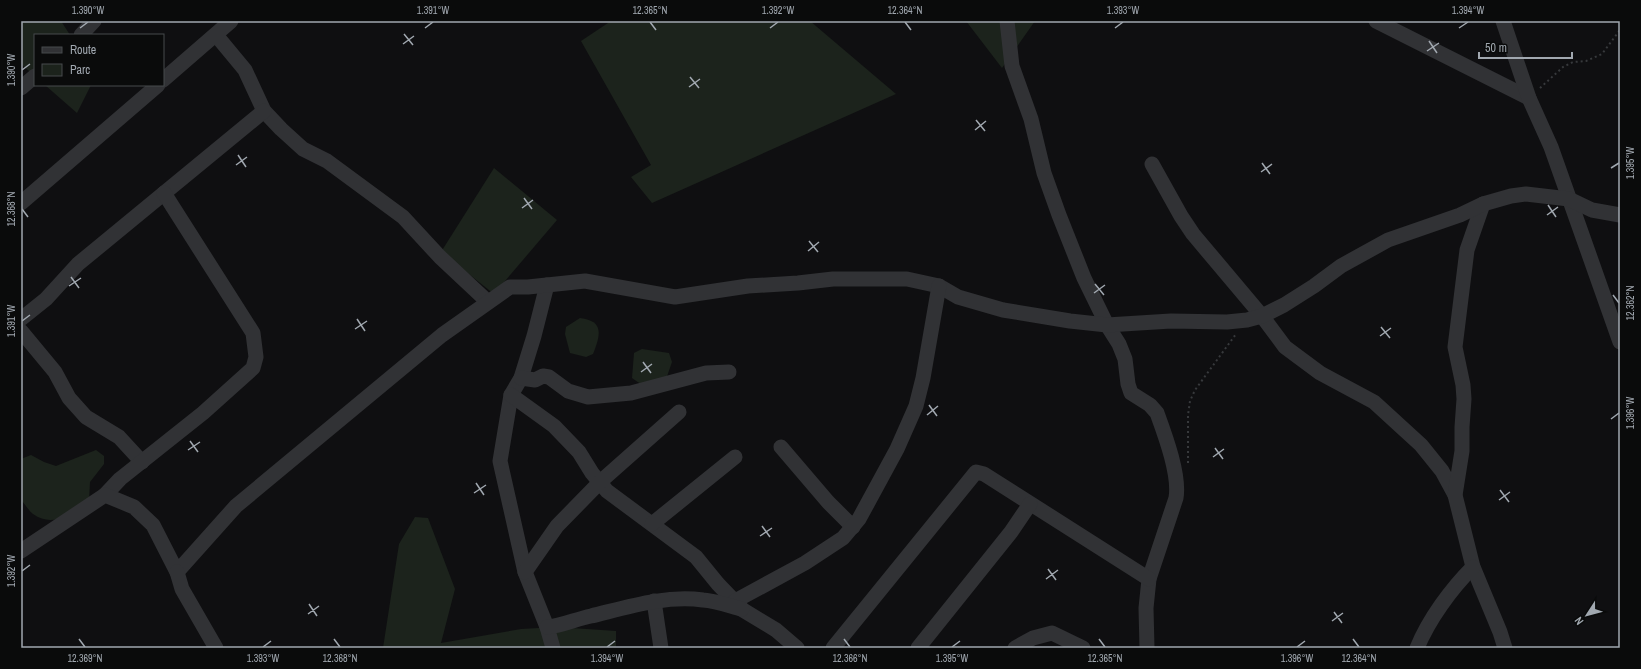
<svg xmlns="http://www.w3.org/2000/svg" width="1641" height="669" font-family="'Archivo Narrow',sans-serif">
<rect width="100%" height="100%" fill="#0f0f11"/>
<g fill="#1c231c">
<polygon points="21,21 61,21 70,35 35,35 35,76 22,65 21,67"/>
<polygon points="611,21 810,21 896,94 652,203 631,177 651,165 581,41"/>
<polygon points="966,21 1035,21 1002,68"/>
<polygon points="45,85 91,85 77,113"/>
<polygon points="494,168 557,220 494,294 441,252"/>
<path d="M 580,318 C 605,321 600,336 593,354 L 586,357 L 570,353 L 565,334 L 566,327 Z"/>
<polygon points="642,349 669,353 672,362 665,382 645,387 632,378 634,353"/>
<path d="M 96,450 L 104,456 L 104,464 L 90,482 L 89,501 C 73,512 54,529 33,514 C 29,511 25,504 21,500 L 21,459 L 31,455 L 44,462 L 56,466 Z"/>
<polygon points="415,517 428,518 455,589 441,643 521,629 557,627 616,631 616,648 383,648 399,544"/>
</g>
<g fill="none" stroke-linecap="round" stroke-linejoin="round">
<g stroke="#37393c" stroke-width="2" stroke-dasharray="2 3" stroke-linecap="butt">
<polyline points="1540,88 1563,67 1573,62 1586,61 1602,54 1620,30"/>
<polyline points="1188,463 1188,415 1190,401 1195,390 1236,334"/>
</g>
<g stroke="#313235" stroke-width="15">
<path d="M 1007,21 L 1012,66 L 1031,119 L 1044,173 L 1059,215 L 1084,278 L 1107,325 L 1119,344 L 1125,359 L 1128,384 L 1131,393 L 1150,405 L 1157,413 C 1165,435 1180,475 1176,498 L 1149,579 L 1146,608 L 1147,648"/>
<polyline points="1376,21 1529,98"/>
<polyline points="1503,21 1529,98 1551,147 1620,342"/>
<polyline points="81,35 94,21"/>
<polyline points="216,35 245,70 264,111 281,129 303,149 327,161 403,217 440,257 488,302"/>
<polyline points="163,80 231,21"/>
<polyline points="21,88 35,76"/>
<polyline points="1152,164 1181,216 1193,234 1262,316 1285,347 1320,373 1374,402 1421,445 1442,471 1455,495"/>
<polyline points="21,203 158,85"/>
<polyline points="1483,204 1467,250 1455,347 1463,385 1464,399 1462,427 1462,451 1455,495 1473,567 1500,632 1505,648"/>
<polyline points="547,285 534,336 521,378 511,395 500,461 525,572 547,627 553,648"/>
<polyline points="21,319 46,299 78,264 264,111"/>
<polyline points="21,331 55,372 69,398 86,417 119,437 142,462"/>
<polyline points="521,378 535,380 543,376 549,377 568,391 588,397 631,393 706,373 729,372"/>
<polyline points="511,395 554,426 579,452 592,473 607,491 696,557 718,584 743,610 776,630 797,648"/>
<polyline points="781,447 828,502 853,527"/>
<polyline points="105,495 120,479 203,413 253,368 256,357 253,333 164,193"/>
<polyline points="652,524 735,457"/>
<polyline points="21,551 105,495 134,507 153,525 177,572 236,506 442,335 510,287 528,287 585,281 675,297 748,286 798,283 833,279 907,279 939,286 958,297 1003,310 1070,321 1107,325 1171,321 1227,322 1247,320 1262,316 1284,305 1314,286 1341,266 1388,240 1460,215 1483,204 1511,196 1526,194 1569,199 1592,210 1620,215"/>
<polyline points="177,572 182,589 216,648"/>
<polyline points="525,572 557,526 600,482 679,412"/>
<polyline points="654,601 661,648"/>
<polyline points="735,601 805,563 843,538 859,519 897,449 916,406 923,378 939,286"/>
<path d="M 547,627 C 562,626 576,619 591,616 C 628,607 665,595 703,600 C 716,601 730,606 742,609"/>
<polyline points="833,648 976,472 984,474 1149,579"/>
<polyline points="918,648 1011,532 1030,504"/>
<polyline points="1015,648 1033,638 1052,633 1083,648"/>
<path d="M 1417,648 C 1429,619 1451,589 1473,567"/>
</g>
</g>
<path fill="none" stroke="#a1a8b0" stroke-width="1.5" d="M 650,22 L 656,30M 905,22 L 911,30M 80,28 L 88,22M 425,28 L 433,22M 770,28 L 778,22M 1115,28 L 1123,22M 1459,28 L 1468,22M 404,34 L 413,45M 1429,41 L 1437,53M 403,44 L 414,36M 1427,51 L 1439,43M 22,70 L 30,64M 690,77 L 699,88M 689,87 L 700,79M 976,120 L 985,131M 975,130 L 986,121M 238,155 L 246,167M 1262,163 L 1270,174M 236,165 L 247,157M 1611,168 L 1619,163M 1261,172 L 1272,164M 524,198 L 532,209M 1548,205 L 1556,217M 522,208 L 533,200M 22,209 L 28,217M 1547,215 L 1558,207M 809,241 L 818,252M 808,251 L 819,242M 71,277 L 79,288M 1095,284 L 1104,295M 69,286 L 81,278M 1094,293 L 1105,285M 1613,295 L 1619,303M 357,319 L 365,331M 22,321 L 30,315M 1381,327 L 1390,338M 355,329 L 367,321M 1380,336 L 1391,328M 643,362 L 651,373M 641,372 L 652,364M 929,405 L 937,416M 927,415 L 938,406M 1611,419 L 1619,413M 190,441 L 198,452M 1215,448 L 1223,459M 188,450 L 200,442M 1213,457 L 1224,449M 476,483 L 484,495M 1500,490 L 1509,502M 474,493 L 486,485M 1499,500 L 1510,492M 762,526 L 770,537M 760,536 L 772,528M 1048,569 L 1056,580M 22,571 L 30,565M 1046,579 L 1058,570M 309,604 L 317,616M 1334,612 L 1342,623M 308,614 L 319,606M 1332,621 L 1343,613M 79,639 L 85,647M 334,639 L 340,647M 844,639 L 850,647M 1099,639 L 1105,647M 1353,639 L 1359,647M 263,647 L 271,641M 607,647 L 615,641M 952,647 L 960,641M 1297,647 L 1305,641"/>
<rect width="1641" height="669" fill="none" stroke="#0a0b0b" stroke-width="44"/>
<rect x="34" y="34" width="130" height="52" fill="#0a0b0b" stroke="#464a4d"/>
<rect x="42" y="47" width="20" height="6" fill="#313235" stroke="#464a4d"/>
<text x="70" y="54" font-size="12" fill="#a1a8b0">Route</text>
<rect x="42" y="64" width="20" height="12" fill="#1c231c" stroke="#464a4d"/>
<text x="70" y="74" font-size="12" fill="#a1a8b0">Parc</text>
<g transform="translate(1587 615) rotate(234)" stroke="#0a0b0b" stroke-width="3" paint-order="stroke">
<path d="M0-3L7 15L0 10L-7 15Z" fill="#a1a8b0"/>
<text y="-6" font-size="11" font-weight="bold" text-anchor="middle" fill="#a1a8b0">N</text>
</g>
<path d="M1479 52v6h93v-6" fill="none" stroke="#a1a8b0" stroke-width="2"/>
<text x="1485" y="52" font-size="12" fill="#a1a8b0" stroke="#0a0b0b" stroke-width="3" paint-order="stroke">50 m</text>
<rect x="22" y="22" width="1597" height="625" fill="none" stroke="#a1a8b0" stroke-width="1.5"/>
<g font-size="10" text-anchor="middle" fill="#a1a8b0">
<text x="88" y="14">1.390°W</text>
<text x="433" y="14">1.391°W</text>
<text x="650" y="14">12.365°N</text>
<text x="778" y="14">1.392°W</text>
<text x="905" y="14">12.364°N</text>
<text x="1123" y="14">1.393°W</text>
<text x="1468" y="14">1.394°W</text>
<text transform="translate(11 70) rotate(-90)" y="4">1.390°W</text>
<text transform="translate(1630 163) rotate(-90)" y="4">1.395°W</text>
<text transform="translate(11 209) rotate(-90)" y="4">12.368°N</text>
<text transform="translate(1630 303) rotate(-90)" y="4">12.362°N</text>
<text transform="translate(11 321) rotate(-90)" y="4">1.391°W</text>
<text transform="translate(1630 413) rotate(-90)" y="4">1.396°W</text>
<text transform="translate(11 571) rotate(-90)" y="4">1.392°W</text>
<text x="85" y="662">12.369°N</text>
<text x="263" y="662">1.393°W</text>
<text x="340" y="662">12.368°N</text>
<text x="607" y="662">1.394°W</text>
<text x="850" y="662">12.366°N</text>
<text x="952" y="662">1.395°W</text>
<text x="1105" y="662">12.365°N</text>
<text x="1297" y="662">1.396°W</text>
<text x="1359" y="662">12.364°N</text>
</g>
</svg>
